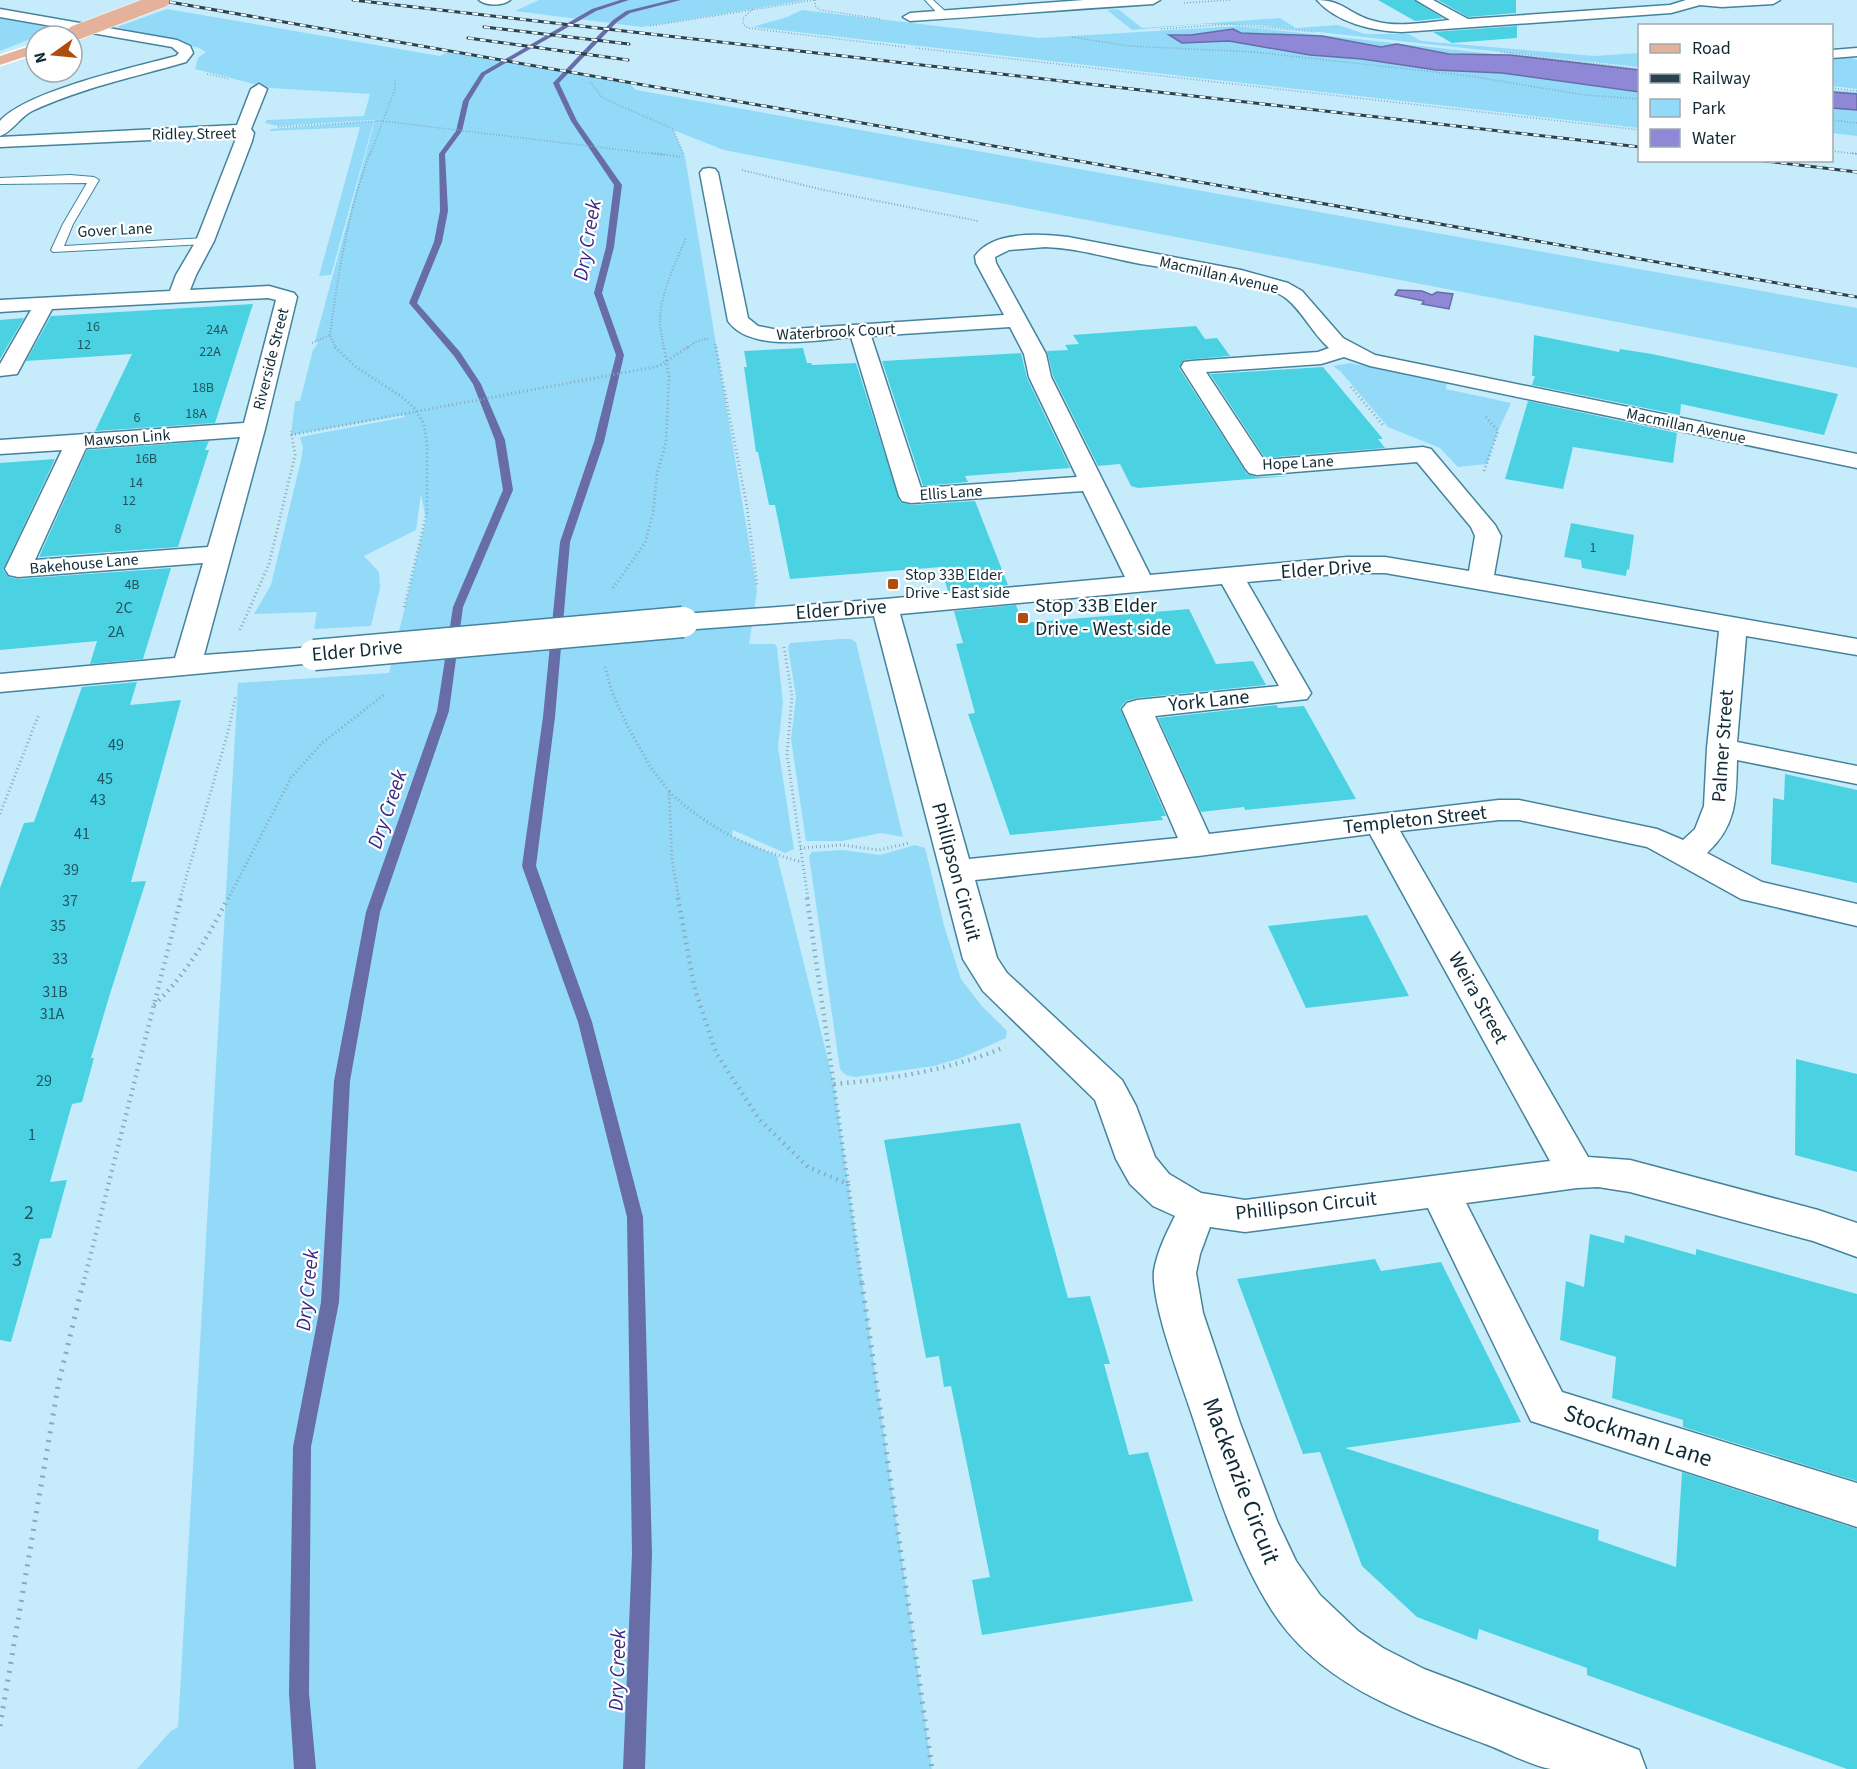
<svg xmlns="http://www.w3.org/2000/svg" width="1857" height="1769" font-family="'Source Sans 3',sans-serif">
<rect width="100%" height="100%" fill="#c6ecfc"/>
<g fill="#92daf8">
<polygon points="539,0 807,0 642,27 515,11"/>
<polygon points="167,9 440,56 450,50 627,81 636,90 1857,308 1857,368 724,150 673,130 685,157 757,591 749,644 775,644 777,648 783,702 778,747 794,849 785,853 733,830 731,836 777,856 834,1084 932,1769 137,1769 171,1731 178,1727 238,683 389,673 426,519 421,494 416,530 364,556 379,572 380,588 371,626 314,629 317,612 254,614 271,585 301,460 303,448 300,437 405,417 404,415 291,435 295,401 300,401 313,350 318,343 315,341 375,120 278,126 265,123 267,120 364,116 370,94 270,88 195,69 198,58 206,52 199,48 117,27"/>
<polygon points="1118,9 1142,28 1280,18 1296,28 1338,25 1365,34 1409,34 1421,41 1594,56 1639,53 1639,67 1255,25 1201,24 1132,30 1107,10"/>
<polygon points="802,10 1039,38 1238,26 1639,70 1639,128 753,27 787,17"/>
<polygon points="0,18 61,27 0,51"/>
<polygon points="1850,57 1857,60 1857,89 1832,86 1832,58"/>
<polygon points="1832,90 1857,92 1857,136 1832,133"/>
<polygon points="374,121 331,275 319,276 360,127 270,131 271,129"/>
<polygon points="1350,363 1447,383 1446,389 1511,403 1498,431 1487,464 1458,467 1440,448 1388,427 1341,372 1333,366"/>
<polygon points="840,639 850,639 856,642 903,837 881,833 842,841 806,841 791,739 796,697 788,647 790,643"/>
<polygon points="915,845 925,848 945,929 961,979 981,1005 1007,1031 1006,1038 961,1058 934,1066 855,1077 846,1075 840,1069 809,856 812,852 843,850 880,855"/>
</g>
<g fill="#8e88d7" stroke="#686ca7" stroke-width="1.5">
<polygon points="1233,29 1241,33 1322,36 1381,47 1397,44 1449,54 1510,55 1639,70 1639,92 1502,73 1436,70 1362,59 1310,55 1229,41 1182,43 1169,35 1191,35"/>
<polygon points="1832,92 1857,94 1857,110 1832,108"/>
<polygon points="1398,290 1422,291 1432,295 1437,292 1453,294 1449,309 1422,304 1424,301 1395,295"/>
</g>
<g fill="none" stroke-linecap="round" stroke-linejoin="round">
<g fill="#686ca7" fill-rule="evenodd">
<polygon points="620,0 629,0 596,11 485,75 469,101 462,131 445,154 448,211 442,242 417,303 460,352 481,384 505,440 513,490 463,607 449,711 380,912 350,1081 339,1302 311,1447 309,1693 316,1769 294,1769 289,1693 293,1447 321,1302 334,1081 366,912 437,711 453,607 503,490 495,440 473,384 454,356 409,303 434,242 440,211 439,154 456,131 463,101 481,73 592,9"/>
<polygon points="671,0 681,0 630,13 617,22 559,83 577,121 622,185 614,247 602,293 624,355 604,442 570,542 555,717 536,866 592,1022 643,1217 652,1554 645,1769 623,1769 632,1554 627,1217 578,1022 522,866 543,717 560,542 594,442 616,355 594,293 606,247 614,185 571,121 553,83 613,20 626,11"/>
</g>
</g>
<g fill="#4bd2e2">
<polygon points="1378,0 1414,0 1443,18 1415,21"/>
<polygon points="1438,0 1516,0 1516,13 1468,17"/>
<polygon points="1517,26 1517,38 1452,43 1433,32"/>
<polygon points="253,304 215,423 95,431 132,354 26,361 51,316"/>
<polygon points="24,318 0,359 0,320"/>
<polygon points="1196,326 1205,339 1217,338 1230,356 1184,360 1179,368 1247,474 1257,477 1289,476 1138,488 1131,486 1120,464 1098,466 1053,376 1047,351 1068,350 1065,345 1079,344 1073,335"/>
<polygon points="1534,335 1619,352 1620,349 1652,354 1838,394 1824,435 1681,404 1680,415 1532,385 1535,376 1532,376"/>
<polygon points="803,348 807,363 811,363 812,365 856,363 900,502 911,505 975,501 1008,585 948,591 941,567 790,579 775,505 769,505 758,452 756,452 744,367 747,367 744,351"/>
<polygon points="1021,353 1027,378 1070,468 965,476 968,482 923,486 882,361"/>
<polygon points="1323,367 1383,439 1378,439 1385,448 1265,458 1210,374"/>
<polygon points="1528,401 1677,433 1673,463 1573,447 1563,489 1505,479"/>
<polygon points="209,441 205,450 209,450 178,547 39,557 87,450"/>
<polygon points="55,459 3,570 9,577 18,579 171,568 143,659 90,664 97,641 0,650 0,463"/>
<polygon points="1571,523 1634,535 1629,570 1627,569 1626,576 1582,568 1581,560 1564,557"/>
<polygon points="1016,605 1023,623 1189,609 1216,664 1253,661 1266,685 1137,698 1126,701 1120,708 1166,816 1161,816 1163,820 1010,835 968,714 975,713 956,644 963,643 954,611"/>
<polygon points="137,682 130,705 181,700 131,882 146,881 109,997 91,1058 94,1058 82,1102 72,1104 50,1182 67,1180 51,1238 40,1239 11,1342 0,1340 0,888 24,823 34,822 82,687"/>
<polygon points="1277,705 1278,708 1304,706 1356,799 1245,810 1244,807 1201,812 1158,718"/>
<polygon points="1785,774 1857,790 1857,883 1771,864 1773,798 1784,800"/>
<polygon points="1367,915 1409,996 1306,1008 1268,926"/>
<polygon points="1796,1059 1857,1074 1857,1172 1795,1155"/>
<polygon points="1020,1123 1068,1298 1090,1296 1110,1364 1104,1364 1129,1455 1148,1452 1193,1601 982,1635 972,1580 990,1577 951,1386 944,1387 939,1356 926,1358 884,1140"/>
<polygon points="1590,1234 1624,1243 1625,1235 1696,1255 1696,1249 1857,1294 1857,1481 1683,1427 1683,1420 1612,1398 1616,1357 1560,1340 1566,1281 1584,1287"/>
<polygon points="1375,1259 1381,1271 1441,1262 1521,1422 1345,1448 1599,1530 1598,1540 1676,1567 1682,1472 1857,1529 1857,1769 1847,1769 1587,1675 1587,1668 1479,1629 1477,1640 1417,1617 1362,1566 1320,1452 1303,1454 1237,1279"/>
</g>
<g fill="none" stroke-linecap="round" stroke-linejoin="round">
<defs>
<g id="lane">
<polygon points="925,0 933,0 947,13 947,17 941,17"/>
<polygon points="70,175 94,177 99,180 73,224 64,246 205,238 211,241 205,244 53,252 51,250 63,224 87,183 0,184 0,178"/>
</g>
<g id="street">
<path d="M 479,0 L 510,0 C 503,6 486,6 479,0 Z"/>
<path d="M 1084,0 L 1160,0 L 1153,4 C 1072,9 991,16 910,21 L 903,17 L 910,13 Z"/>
<path d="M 1317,0 C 1343,0 1350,15 1374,21 C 1398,28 1426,22 1450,20 L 1416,0 L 1433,0 L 1468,19 L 1670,5 L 1686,0 L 1780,0 L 1773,4 L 1722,7 L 1700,5 L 1671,13 L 1402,32 C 1373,31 1337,23 1317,0 Z"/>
<path d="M 0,9 L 177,40 L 190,46 L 193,53 L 186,62 C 135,77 81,88 32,111 C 20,117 11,133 0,136 L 0,121 C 26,91 135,67 176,56 L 179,53 L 172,47 L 0,17 Z"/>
<polygon points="1857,48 1857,56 1832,58 1832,50"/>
<path d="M 259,84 L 267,89 L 251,129 L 254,133 L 252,141 L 214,241 L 196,275 L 190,290 L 269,286 L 294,293 L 297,297 L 265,429 L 204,655 L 314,647 L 324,649 L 328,655 L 324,661 L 314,663 L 0,692 L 0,674 L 175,658 L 203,563 L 18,577 L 9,575 L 5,569 L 62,450 L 0,454 L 0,440 L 244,423 L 276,300 L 268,298 L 52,309 L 17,374 L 0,376 L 0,364 L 31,310 L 0,312 L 0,300 L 170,291 L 176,275 L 196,241 L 237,136 L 0,147 L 0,137 L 237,125 L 251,89 ZM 240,437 L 208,547 L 35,560 L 86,448 Z"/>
<path d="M 709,168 L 715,169 L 718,173 L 748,318 L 758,326 L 778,330 L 1004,315 L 976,263 L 975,256 C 993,230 1041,234 1068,237 L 1241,270 L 1288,283 L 1302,291 L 1343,338 L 1375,355 L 1857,454 L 1857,468 L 1370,366 L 1344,357 L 1321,364 L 1206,372 L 1264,460 L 1423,447 L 1431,449 L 1495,525 L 1501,536 L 1494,575 L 1857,639 L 1857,655 L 1746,636 L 1737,742 L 1857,766 L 1857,784 L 1737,760 C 1736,799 1737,825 1707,853 L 1762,882 L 1857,904 L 1857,926 L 1741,899 L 1647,847 L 1519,820 L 1499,820 L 1400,831 L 1588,1157 L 1630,1160 L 1818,1210 L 1857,1223 L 1857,1257 L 1813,1241 L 1630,1192 L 1598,1187 L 1577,1188 L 1466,1203 L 1562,1392 L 1857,1483 L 1857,1527 L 1531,1421 L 1428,1208 L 1245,1232 L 1210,1227 L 1200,1254 L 1196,1273 L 1203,1313 L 1240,1423 L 1277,1521 L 1296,1561 L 1320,1595 L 1358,1631 L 1383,1648 L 1424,1669 L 1639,1750 L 1646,1769 C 1619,1769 1577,1769 1551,1769 C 1532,1766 1506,1752 1488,1745 C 1408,1715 1321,1686 1273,1612 C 1235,1553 1214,1481 1192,1415 C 1181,1381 1151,1304 1154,1271 C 1157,1252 1166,1234 1175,1216 L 1153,1206 L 1130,1184 L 1116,1159 L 1095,1100 L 983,991 L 963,959 L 874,616 L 683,630 L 673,628 L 669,622 L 673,616 L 683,614 L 885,599 L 1125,577 L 1083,491 L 911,503 L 902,501 L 899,496 L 851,337 C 817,340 750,353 728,321 L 700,173 L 703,169 ZM 1045,247 C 1076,248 1105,257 1136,263 C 1173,270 1259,277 1287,299 C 1302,311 1313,334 1329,348 L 1318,352 L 1192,361 L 1184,362 L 1181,367 L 1245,468 L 1249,473 L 1257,475 L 1417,462 L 1471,527 L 1475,536 L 1469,571 L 1385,557 L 1347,557 L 1150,575 L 1051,377 L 1046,354 L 996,263 L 995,257 L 1009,250 ZM 1010,327 L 1024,354 L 1029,377 L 1077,477 L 921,488 L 871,336 ZM 1347,573 L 1385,573 L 1719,631 L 1707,748 L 1704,806 L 1695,829 L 1683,840 L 1657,829 L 1519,800 L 1499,800 L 1209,834 L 1155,716 L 1307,699 L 1311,693 L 1247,582 ZM 1222,584 L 1279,686 L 1137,700 L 1127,703 L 1122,709 L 1178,838 L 969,859 L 900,614 ZM 1370,834 L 1550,1161 L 1245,1200 L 1201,1193 L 1169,1174 L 1155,1157 L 1136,1106 L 1122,1080 L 1007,973 L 997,958 L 975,880 L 1198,856 Z"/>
</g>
<polygon id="primary" points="36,44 36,53 0,65 0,56"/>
</defs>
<use href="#lane" stroke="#45839c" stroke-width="2"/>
<use href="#street" stroke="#45839c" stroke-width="3"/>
<use href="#primary" stroke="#fff" stroke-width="3"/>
<g stroke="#88aab9" stroke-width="1.5" stroke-dasharray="1 2" stroke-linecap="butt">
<polyline points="815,0 815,6 820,10 881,19"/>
<polyline points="1184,3 1230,0"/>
<polyline points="753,9 743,18 743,24 748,28 905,47"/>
<polyline points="650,26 814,0"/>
<polyline points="1161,29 1230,24 1315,32"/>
<polyline points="1072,37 1129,46 1254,52 1470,76 1584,95 1640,99"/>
<polyline points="916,48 1640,130"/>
<polyline points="1501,52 1640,69"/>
<polyline points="207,74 229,79"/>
<polyline points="590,82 603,98 673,129 684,155"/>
<polyline points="1832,88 1857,91"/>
<polyline points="1832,120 1857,123"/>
<polyline points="278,127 382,121 664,155"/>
<polyline points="1832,151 1857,154"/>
<polyline points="370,155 395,89 395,78"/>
</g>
<g stroke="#88aab9" stroke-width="2" stroke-dasharray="1 2" stroke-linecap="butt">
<polyline points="652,153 682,157"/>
<polyline points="1852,153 1857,154"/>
<polyline points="742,170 828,191 978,221"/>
<path d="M 330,335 C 338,274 348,211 370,153"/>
<polyline points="312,343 330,335 336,349"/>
<polyline points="715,344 716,349"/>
<path d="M 664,349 C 663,341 661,333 660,325 C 659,296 675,264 686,238"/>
<polyline points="686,349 695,342 710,338"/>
</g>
<g stroke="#88aab9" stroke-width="3" stroke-dasharray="1 3" stroke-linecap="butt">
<polyline points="335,347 356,367 402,397 414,408 424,424 427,445 427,512 404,608"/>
<polyline points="716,347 747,507 757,585"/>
<polyline points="1351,387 1383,425"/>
<polyline points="291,435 659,366 688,347"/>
<polyline points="1484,471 1498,431 1485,416"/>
<polyline points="613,588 645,543 653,514 657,474 666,442 669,376 664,347"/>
<polyline points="240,630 269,564 295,455 291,431"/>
<polyline points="784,647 792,696 787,754 808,899"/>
<polyline points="605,667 612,692 627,725 651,768 669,791 672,861 679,899"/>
<path d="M 669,792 C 710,829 748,848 802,862"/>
<polyline points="0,814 39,714"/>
<polyline points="800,848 842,845 879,850 909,843"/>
<polyline points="180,899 229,728 236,695"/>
<polyline points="228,899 291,778 321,744 385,694"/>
</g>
<g stroke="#88aab9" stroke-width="4.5" stroke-dasharray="1.5 5" stroke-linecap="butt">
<polyline points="678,898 694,986 716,1053 759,1119 808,1167 848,1184 862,1285"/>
<polyline points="807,898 848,1184"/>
<path d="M 154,1005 C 186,975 208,937 228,898"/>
<path d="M 834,1084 C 894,1079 949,1070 1005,1047"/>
<polyline points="83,1285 181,898"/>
</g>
<g stroke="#88aab9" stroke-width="5" stroke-dasharray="2 7" stroke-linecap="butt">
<polyline points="862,1283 932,1769"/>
<polyline points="0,1726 58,1386 83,1283"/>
</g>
<use href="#lane" fill="#fff" fill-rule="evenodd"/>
<use href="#street" fill="#fff" fill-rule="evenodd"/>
<use href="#primary" fill="#e4b29a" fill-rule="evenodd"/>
<defs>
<g id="rail">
<polyline points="158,0 1857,297"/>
<polyline points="353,0 1640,147"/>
<polyline points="484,27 629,44"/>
<polyline points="468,38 628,60"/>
<polyline points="1757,160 1857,172"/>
</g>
</defs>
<use href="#rail" stroke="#28434f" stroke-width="3"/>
<use href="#rail" stroke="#fff" stroke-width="2" stroke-dasharray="6" stroke-linecap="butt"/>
<defs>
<polyline id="street-bridge" points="314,655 683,622"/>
<polyline id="primary-bridge" points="75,33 162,0"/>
</defs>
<use href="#street-bridge" stroke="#45839c" stroke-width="33" stroke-linecap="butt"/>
<use href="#primary-bridge" stroke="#fff" stroke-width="16" stroke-linecap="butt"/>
<use href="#street-bridge" stroke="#fff" stroke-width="30"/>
<use href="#primary-bridge" stroke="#e4b29a" stroke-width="15"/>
</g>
<g fill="#ae4d0e" stroke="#fff" stroke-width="2">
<rect x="887" y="578" width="12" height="12" rx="3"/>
<rect x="1017" y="612" width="12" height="12" rx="3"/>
</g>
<g text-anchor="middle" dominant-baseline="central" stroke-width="4.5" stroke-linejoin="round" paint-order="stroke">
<g font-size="14" fill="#205561">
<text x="93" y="327">16</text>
<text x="217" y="330">24A</text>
<text x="84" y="345">12</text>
<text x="210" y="352">22A</text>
<text x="203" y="388">18B</text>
<text x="196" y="414">18A</text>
<text x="137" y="418">6</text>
<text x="146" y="459">16B</text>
<text x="136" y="483">14</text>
<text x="129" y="501">12</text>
<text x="118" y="529">8</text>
<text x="1593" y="548">1</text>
<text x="132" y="585">4B</text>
</g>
<g font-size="16" fill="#112b36" stroke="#fff">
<text transform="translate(194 134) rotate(-1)">Ridley Street</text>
<text transform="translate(115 230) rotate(-3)">Gover Lane</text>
<text transform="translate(1219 275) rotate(13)">Macmillan Avenue</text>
<text transform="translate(836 332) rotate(-3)">Waterbrook Court</text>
<text transform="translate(271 359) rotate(-76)">Riverside Street</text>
<text transform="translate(1686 426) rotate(12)">Macmillan Avenue</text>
<text transform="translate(127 438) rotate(-4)">Mawson Link</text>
<text transform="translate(1298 463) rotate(-3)">Hope Lane</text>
<text transform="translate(951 493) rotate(-4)">Ellis Lane</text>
<text transform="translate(84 564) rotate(-5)">Bakehouse Lane</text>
</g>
<g font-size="16" fill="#112b36" stroke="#fff" text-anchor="start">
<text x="905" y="575">Stop 33B Elder<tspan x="905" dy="18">Drive - East side</tspan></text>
</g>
<g font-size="16" fill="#205561">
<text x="124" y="608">2C</text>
<text x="116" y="632">2A</text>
<text x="116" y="745">49</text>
<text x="105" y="779">45</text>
<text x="98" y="800">43</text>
<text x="82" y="834">41</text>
<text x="71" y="870">39</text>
<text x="70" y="901">37</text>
<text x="58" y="926">35</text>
<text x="60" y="959">33</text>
<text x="55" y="992">31B</text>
<text x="52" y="1014">31A</text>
<text x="44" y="1081">29</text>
<text x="32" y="1135">1</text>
</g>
<g font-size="20" fill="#112b36" stroke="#fff">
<text transform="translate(1326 569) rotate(-4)">Elder Drive</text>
<text transform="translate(841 610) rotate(-4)">Elder Drive</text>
<text transform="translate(357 651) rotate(-5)">Elder Drive</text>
<text transform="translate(1209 701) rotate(-6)">York Lane</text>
<text transform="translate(1723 746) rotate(-86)">Palmer Street</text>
<text transform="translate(1415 820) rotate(-6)">Templeton Street</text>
<text transform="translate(956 872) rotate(75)">Phillipson Circuit</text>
<text transform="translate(1478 998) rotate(61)">Weira Street</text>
<text transform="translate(1306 1206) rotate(-6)">Phillipson Circuit</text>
</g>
<g font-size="20" fill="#112b36" stroke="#fff" text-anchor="start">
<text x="1035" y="606">Stop 33B Elder<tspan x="1035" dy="23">Drive - West side</tspan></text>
</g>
<g font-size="20" fill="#205561">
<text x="29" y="1213">2</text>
<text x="17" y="1260">3</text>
</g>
<g font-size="21" font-style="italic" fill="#3a2683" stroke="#fff">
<text transform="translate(587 240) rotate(-80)">Dry Creek</text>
<text transform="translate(387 809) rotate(-71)">Dry Creek</text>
<text transform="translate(307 1290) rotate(-84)">Dry Creek</text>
<text transform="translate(617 1670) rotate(-88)">Dry Creek</text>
</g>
<g font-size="24" fill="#112b36" stroke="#fff">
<text transform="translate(1638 1436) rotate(18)">Stockman Lane</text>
<text transform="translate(1241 1481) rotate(69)">Mackenzie Circuit</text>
</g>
</g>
<rect x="1638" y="24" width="195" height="138" fill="#ffffff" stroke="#a0aaaf" stroke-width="1.5"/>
<rect x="1650" y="44" width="30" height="9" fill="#e4b29a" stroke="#a0aaaf" stroke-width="1.5"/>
<text x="1692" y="54" font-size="18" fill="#112b36">Road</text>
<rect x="1650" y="74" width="30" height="9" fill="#28434f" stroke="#a0aaaf" stroke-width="1.5"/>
<text x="1692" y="84" font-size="18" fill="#112b36">Railway</text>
<rect x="1650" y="99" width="30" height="18" fill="#92daf8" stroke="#a0aaaf" stroke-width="1.5"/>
<text x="1692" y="114" font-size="18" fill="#112b36">Park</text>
<rect x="1650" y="129" width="30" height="18" fill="#8e88d7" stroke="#a0aaaf" stroke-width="1.5"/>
<text x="1692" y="144" font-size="18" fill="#112b36">Water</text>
<g transform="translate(54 54) rotate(255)"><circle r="28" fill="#ffffff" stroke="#a0aaaf" stroke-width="1.5"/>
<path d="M0-4.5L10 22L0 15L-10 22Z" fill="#ae4d0e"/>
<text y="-9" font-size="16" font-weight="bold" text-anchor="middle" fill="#112b36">N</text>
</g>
</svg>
